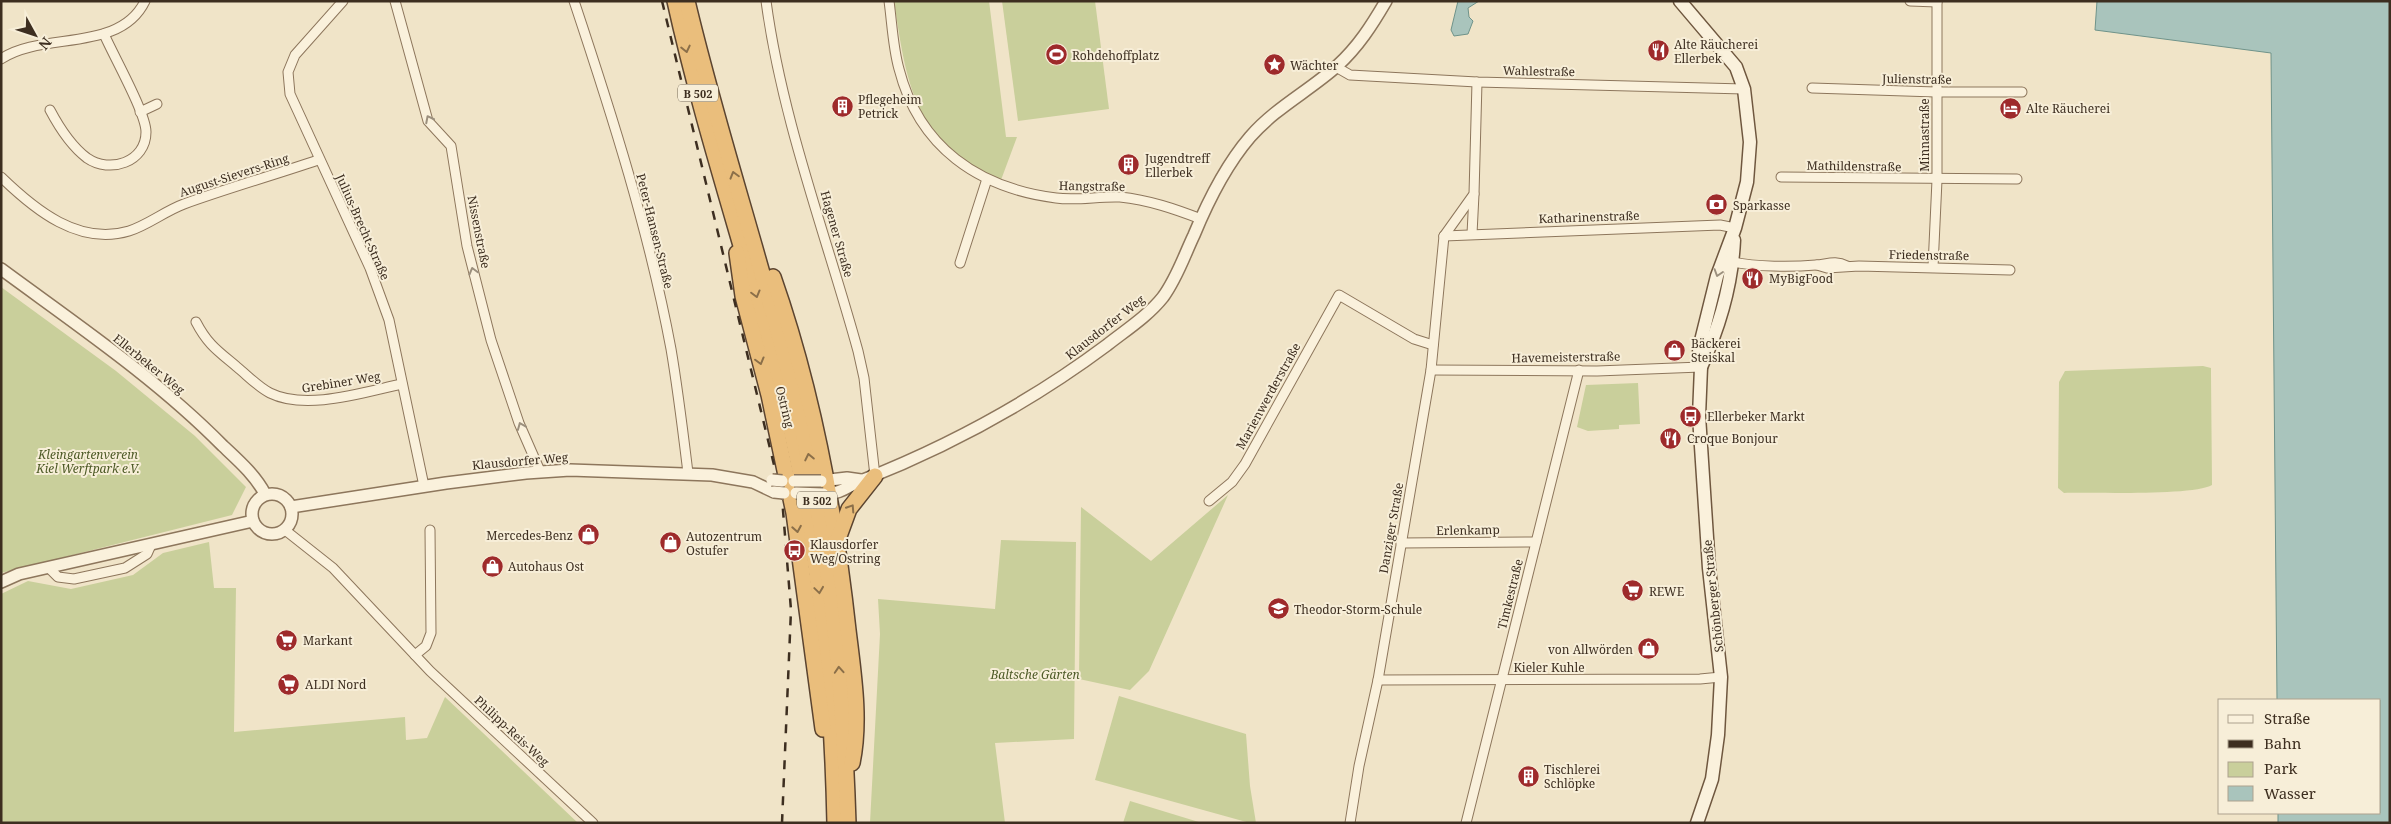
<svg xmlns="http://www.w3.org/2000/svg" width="2391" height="824" font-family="'Noto Serif',serif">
<rect width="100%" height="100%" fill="#f0e4c8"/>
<g fill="#c9cf9b">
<path d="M 894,1 L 989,1 L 1006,137 L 1017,137 L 1001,180 C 991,175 979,171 970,165 C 910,127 904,65 894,1 Z"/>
<polygon points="1002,1 1095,1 1109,109 1018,121"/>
<polygon points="1,287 116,371 195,436 246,487 232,515 1,573"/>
<path d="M 2203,366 L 2211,368 L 2211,375 L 2212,485 C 2194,496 2091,492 2064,493 L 2058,488 L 2059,382 L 2065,371 Z"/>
<polygon points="1638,383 1640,424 1619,425 1619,429 1588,431 1577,427 1586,385"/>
<polygon points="1228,495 1149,671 1130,690 1079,679 1081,507 1151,561"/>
<polygon points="1001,540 1076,542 1074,739 995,743 1005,823 870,823 880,634 878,599 995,609"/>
<polygon points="209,542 214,588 236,588 234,732 405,717 406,740 427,738 445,697 578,823 1,823 1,594 28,581 71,589 133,575 163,553"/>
<polygon points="1119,696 1246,734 1250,786 1256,823 1250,823 1095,780"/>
<polygon points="1130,801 1202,823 1123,823"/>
</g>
<g fill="#a9c4bc" stroke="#6f938a">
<polygon points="1458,1 1479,1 1468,8 1469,17 1473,21 1468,34 1454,36 1451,30"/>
<polygon points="2097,1 2390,1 2390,823 2278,823 2278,813 2380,813 2380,700 2277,700 2271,53 2095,30"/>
</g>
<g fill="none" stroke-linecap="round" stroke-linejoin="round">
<defs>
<g id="minor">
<polyline points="343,1 295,55 288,72 290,94 370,268 389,320 424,486"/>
<polyline points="395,1 428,121 451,146 467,246 491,340 519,423 540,471"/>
<path d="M 574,1 C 612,115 649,231 671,349 C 678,390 683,432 688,473"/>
<path d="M 766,1 C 782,120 826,235 858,351 L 864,378 L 875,476"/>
<path d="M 889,1 C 892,23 893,48 899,69 C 919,147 978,188 1056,198 C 1077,201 1099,196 1120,197 C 1149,200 1175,209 1201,219"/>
<polyline points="1910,1 1937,2"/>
<path d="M 1,59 C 43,31 120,53 145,1"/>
<polyline points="1336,67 1350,75 1477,82 1744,89"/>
<polyline points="1812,88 1936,92 2022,92"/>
<path d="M 50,110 C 59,127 71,146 87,158 C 110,174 146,162 146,132 C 146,113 113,55 104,34"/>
<polyline points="140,112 157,104"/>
<path d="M 1,177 C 35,210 79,246 129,231 C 148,225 165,211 184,204 C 228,188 274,175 318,160"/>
<polyline points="1781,177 2017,179"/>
<polyline points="1472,234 1474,194"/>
<polyline points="1444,236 1720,225 1735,228"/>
<polyline points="1444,236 1474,194 1477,82"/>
<path d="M 1733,262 C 1756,267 1792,267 1816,265 C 1828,264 1835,260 1847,266"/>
<polyline points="960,263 987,179"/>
<polyline points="1817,265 1827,268 1859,266 2010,270"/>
<polyline points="1933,267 1937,180 1937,1"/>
<path d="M 196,322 C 208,345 218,351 237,367 C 247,375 258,387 270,393 C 306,411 364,392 402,384"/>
<polyline points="1431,370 1597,371 1701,367"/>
<polyline points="1209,501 1232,482 1245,464 1339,295 1414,339 1433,345"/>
<polyline points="285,530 333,568 430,671 593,823"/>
<polyline points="1401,543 1536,542"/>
<polyline points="49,568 58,577 74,579 125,568 147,554 151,545"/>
<polyline points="415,655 426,646 431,633 430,530"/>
<polyline points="1378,680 1700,679 1721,677"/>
<polyline points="1350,823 1359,766 1378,680 1431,370 1444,236"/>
<polyline points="1466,823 1579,370"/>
</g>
<g id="tertiary">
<path d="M 1,269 C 77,325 157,379 223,446 C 239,461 255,475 265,494"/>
<polyline points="821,481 847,478 861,480"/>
<circle cx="272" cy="514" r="20"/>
<path d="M 823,494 C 845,493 846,486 863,480 C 949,446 1032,401 1107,345 C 1126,330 1148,316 1163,297 C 1177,278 1184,256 1194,235 C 1208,201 1226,165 1250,137 C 1275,108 1309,91 1337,66 C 1358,47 1372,25 1386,1"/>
<polyline points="291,507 446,483 526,473 570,470 712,475 753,482 774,492"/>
<polyline points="1,582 19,574 253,521"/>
</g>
<g id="secondary">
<polyline points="1680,1 1736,67 1744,89 1750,142 1747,182 1735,228 1717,276 1699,349 1701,367 1699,416 1709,568 1721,677 1718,735 1712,779 1697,823"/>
<path d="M 1701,367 C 1719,328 1732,283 1734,240"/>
</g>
<g id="trunk">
<path d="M 675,1 C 706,141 754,277 788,417 C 820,550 832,686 835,823"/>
<path d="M 687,1 C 722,149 773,293 805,442 C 832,567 844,695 848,823"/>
<polyline points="737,253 743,296 769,395 794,513 823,729"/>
<path d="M 773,277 C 813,391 835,511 848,630 C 853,672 861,720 852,763"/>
<polyline points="838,539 849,509 875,476"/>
</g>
</defs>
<use href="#minor" stroke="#8d765c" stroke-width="11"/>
<use href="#tertiary" stroke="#8d765c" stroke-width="14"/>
<use href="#secondary" stroke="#6f573f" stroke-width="15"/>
<use href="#trunk" stroke="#5b4430" stroke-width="18"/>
<use href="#minor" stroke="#faf1dc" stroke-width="9"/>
<use href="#tertiary" stroke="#faf1dc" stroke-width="11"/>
<use href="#secondary" stroke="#faf1dc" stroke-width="12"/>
<use href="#trunk" stroke="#eabe7c" stroke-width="15"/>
<polyline stroke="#3d2e20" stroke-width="2.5" stroke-dasharray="9 9" stroke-linecap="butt" points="662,1 782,498 791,610 782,823"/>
<defs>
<g id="tertiary-bridge">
<polyline points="772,480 782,481"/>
<polyline points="794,481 821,481"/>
<polyline points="774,492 784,493"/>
<polyline points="796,493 823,494"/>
</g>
</defs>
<use href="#tertiary-bridge" stroke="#8d765c" stroke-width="14" stroke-linecap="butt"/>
<use href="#tertiary-bridge" stroke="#faf1dc" stroke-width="11"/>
</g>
<defs><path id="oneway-chevron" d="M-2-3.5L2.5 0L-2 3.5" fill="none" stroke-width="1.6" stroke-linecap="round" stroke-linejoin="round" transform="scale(1.25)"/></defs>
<g stroke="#8b6f49">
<use href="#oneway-chevron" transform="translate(686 49) rotate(77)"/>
<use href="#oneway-chevron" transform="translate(734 175) rotate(-106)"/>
<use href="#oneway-chevron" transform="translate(756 294) rotate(75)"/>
<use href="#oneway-chevron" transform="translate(760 361) rotate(75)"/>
<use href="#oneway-chevron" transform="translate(809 457) rotate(-102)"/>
<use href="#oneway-chevron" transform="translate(851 508) rotate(-57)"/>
<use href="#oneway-chevron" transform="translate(797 529) rotate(80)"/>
<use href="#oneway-chevron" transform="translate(819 590) rotate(82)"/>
<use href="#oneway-chevron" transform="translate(839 670) rotate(-94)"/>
</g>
<g stroke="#9c907e">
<use href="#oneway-chevron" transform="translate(429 119) rotate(-117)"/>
<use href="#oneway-chevron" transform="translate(473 271) rotate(-105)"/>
<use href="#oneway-chevron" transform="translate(1718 273) rotate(108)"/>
<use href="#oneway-chevron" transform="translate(521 426) rotate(-112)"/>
</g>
<defs>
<symbol id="restaurant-disc" viewBox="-11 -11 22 22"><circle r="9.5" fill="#9e2a2b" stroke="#f7eed8"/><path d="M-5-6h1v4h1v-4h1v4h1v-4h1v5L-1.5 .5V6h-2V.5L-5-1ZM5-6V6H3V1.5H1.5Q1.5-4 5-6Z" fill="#fff"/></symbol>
<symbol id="stadium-disc" viewBox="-11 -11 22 22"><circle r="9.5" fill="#9e2a2b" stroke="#f7eed8"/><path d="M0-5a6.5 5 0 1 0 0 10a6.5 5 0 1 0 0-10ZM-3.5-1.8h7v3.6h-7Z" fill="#fff"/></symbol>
<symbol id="sight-disc" viewBox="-11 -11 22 22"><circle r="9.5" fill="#9e2a2b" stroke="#f7eed8"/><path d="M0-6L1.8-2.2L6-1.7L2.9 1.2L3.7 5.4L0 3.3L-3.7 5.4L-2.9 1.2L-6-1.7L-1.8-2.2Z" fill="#fff"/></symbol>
<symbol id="building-disc" viewBox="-11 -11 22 22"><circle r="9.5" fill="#9e2a2b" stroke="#f7eed8"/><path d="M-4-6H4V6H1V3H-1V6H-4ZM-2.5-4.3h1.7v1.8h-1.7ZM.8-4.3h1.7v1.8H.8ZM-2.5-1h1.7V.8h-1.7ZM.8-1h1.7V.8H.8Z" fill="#fff"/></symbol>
<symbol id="hotel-disc" viewBox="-11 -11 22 22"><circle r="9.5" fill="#9e2a2b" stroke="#f7eed8"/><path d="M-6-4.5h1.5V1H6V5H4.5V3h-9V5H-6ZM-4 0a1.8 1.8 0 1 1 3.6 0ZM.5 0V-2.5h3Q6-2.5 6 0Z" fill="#fff"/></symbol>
<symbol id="bank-disc" viewBox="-11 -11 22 22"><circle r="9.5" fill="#9e2a2b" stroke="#f7eed8"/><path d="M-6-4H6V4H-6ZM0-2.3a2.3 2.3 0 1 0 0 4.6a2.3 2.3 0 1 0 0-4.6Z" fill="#fff"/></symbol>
<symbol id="shop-disc" viewBox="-11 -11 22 22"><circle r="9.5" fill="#9e2a2b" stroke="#f7eed8"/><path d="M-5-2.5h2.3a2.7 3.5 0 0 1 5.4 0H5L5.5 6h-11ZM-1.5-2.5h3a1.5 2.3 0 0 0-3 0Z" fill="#fff"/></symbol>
<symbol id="bus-disc" viewBox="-11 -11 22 22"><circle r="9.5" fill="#9e2a2b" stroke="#f7eed8"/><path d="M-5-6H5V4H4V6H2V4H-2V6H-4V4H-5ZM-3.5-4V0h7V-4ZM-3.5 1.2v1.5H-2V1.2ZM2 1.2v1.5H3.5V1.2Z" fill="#fff"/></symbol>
<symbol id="supermarket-disc" viewBox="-11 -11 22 22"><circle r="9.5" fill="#9e2a2b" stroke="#f7eed8"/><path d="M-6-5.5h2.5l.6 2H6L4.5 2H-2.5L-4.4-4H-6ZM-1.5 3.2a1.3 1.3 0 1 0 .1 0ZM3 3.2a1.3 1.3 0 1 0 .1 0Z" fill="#fff"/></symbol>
<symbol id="school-disc" viewBox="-11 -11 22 22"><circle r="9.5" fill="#9e2a2b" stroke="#f7eed8"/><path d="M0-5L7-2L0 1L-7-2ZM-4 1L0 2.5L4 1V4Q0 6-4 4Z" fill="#fff"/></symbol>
</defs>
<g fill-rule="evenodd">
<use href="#restaurant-disc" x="1646" y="38" width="25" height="25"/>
<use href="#stadium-disc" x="1044" y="42" width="25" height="25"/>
<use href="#sight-disc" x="1262" y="52" width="25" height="25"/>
<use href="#building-disc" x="830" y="94" width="25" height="25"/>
<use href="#hotel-disc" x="1998" y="96" width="25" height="25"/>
<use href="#building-disc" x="1116" y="152" width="25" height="25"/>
<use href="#bank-disc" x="1704" y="192" width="25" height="25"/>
<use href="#restaurant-disc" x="1740" y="266" width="25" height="25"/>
<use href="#shop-disc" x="1662" y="338" width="25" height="25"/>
<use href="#bus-disc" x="1678" y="404" width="25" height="25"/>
<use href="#restaurant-disc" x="1658" y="426" width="25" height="25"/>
<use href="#shop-disc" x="576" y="522" width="25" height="25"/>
<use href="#shop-disc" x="658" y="530" width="25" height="25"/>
<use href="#bus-disc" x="782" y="538" width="25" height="25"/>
<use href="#shop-disc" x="480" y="554" width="25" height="25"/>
<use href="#supermarket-disc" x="1620" y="578" width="25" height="25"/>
<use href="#school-disc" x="1266" y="596" width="25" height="25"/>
<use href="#supermarket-disc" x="274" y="628" width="25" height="25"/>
<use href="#shop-disc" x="1636" y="636" width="25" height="25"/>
<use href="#supermarket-disc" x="276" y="672" width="25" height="25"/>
<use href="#building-disc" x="1516" y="764" width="25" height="25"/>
</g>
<g text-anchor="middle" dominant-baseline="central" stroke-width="4" stroke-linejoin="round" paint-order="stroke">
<g fill="#f7eed8" stroke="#756857" stroke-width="1">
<rect x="678" y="84.5" width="40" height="17" rx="4"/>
<rect x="797" y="491.5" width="40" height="17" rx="4"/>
</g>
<g font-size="11" font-weight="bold" fill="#3d2e20">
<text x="698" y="93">B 502</text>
<text x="817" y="500">B 502</text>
</g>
<g font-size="12" fill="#3d2e20" stroke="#f7eed8" text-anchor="start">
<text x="1674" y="44">Alte Räucherei<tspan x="1674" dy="14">Ellerbek</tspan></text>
<text x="1072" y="55">Rohdehoffplatz</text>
<text x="1290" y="65">Wächter</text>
<text x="858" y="99">Pflegeheim<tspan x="858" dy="14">Petrick</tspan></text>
<text x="2026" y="108">Alte Räucherei</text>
<text x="1145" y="158">Jugendtreff<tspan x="1145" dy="14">Ellerbek</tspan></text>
<text x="1733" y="205">Sparkasse</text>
<text x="1769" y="278">MyBigFood</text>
<text x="1691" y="343">Bäckerei<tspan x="1691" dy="14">Steiskal</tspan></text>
<text x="1707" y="416">Ellerbeker Markt</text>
<text x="1687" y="438">Croque Bonjour</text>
<text x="573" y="535" text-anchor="end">Mercedes-Benz</text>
<text x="686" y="536">Autozentrum<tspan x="686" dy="14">Ostufer</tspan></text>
<text x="810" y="544">Klausdorfer<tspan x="810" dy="14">Weg/Ostring</tspan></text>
<text x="508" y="566">Autohaus Ost</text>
<text x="1649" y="591">REWE</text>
<text x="1294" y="609">Theodor-Storm-Schule</text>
<text x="303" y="640">Markant</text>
<text x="1633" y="649" text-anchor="end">von Allwörden</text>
<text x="305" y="684">ALDI Nord</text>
<text x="1544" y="769">Tischlerei<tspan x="1544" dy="14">Schlöpke</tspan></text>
</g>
<g font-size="12" fill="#3d2e20" stroke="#f7eed8">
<text transform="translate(1539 71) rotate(1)">Wahlestraße</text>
<text transform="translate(1917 79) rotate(1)">Julienstraße</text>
<text transform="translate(1924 135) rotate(-90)">Minnastraße</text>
<text transform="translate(1854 166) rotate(1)">Mathildenstraße</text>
<text transform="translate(234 175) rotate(-18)">August-Sievers-Ring</text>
<text transform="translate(1092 186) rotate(1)">Hangstraße</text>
<text transform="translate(1589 217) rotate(-2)">Katharinenstraße</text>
<text transform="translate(363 227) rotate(66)">Julius-Brecht-Straße</text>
<text transform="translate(655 231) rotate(76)">Peter-Hansen-Straße</text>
<text transform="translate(479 232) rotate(79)">Nissenstraße</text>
<text transform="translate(837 234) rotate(74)">Hagener Straße</text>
<text transform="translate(1929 255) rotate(1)">Friedenstraße</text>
<text transform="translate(1105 327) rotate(-38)">Klausdorfer Weg</text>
<text transform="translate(1566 357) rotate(-1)">Havemeisterstraße</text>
<text transform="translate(149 364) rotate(39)">Ellerbeker Weg</text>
<text transform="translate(341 382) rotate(-9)">Grebiner Weg</text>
<text transform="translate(1268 396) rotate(-61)">Marienwerderstraße</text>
<text transform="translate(785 407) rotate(76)">Ostring</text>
<text transform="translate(520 461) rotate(-5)">Klausdorfer Weg</text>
<text transform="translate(1391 528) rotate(-80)">Danziger Straße</text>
<text transform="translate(1468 530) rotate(-1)">Erlenkamp</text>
<text transform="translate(1510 594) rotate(-76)">Timkestraße</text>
<text transform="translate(1713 596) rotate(-96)">Schönberger Straße</text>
<text x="1549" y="667">Kieler Kuhle</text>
<text transform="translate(512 731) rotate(43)">Philipp-Reis-Weg</text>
</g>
<g font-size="12" font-style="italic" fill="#4d5a26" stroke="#f7eed8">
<text x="88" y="454">Kleingartenverein<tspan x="88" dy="14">Kiel Werftpark e.V.</tspan></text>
<text x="1035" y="674">Baltsche Gärten</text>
</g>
</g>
<rect width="2391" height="824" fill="none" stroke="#3d2e20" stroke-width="5"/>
<rect x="2218" y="699" width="162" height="115" fill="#f7eed8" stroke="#ada18e"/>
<rect x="2228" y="715" width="25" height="8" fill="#faf1dc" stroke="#ada18e"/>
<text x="2264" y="724" font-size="15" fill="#3d2e20">Straße</text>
<rect x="2228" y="740" width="25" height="8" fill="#3d2e20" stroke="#ada18e"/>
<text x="2264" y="749" font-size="15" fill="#3d2e20">Bahn</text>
<rect x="2228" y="762" width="25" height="15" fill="#c9cf9b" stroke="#ada18e"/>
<text x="2264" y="774" font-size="15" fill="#3d2e20">Park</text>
<rect x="2228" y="786" width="25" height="15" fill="#a9c4bc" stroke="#ada18e"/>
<text x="2264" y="799" font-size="15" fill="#3d2e20">Wasser</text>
<g transform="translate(35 35) rotate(130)" stroke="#f7eed8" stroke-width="4" paint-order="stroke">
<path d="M0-4L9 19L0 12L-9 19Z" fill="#3d2e20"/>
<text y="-8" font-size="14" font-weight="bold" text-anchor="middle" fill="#3d2e20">N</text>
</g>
</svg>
